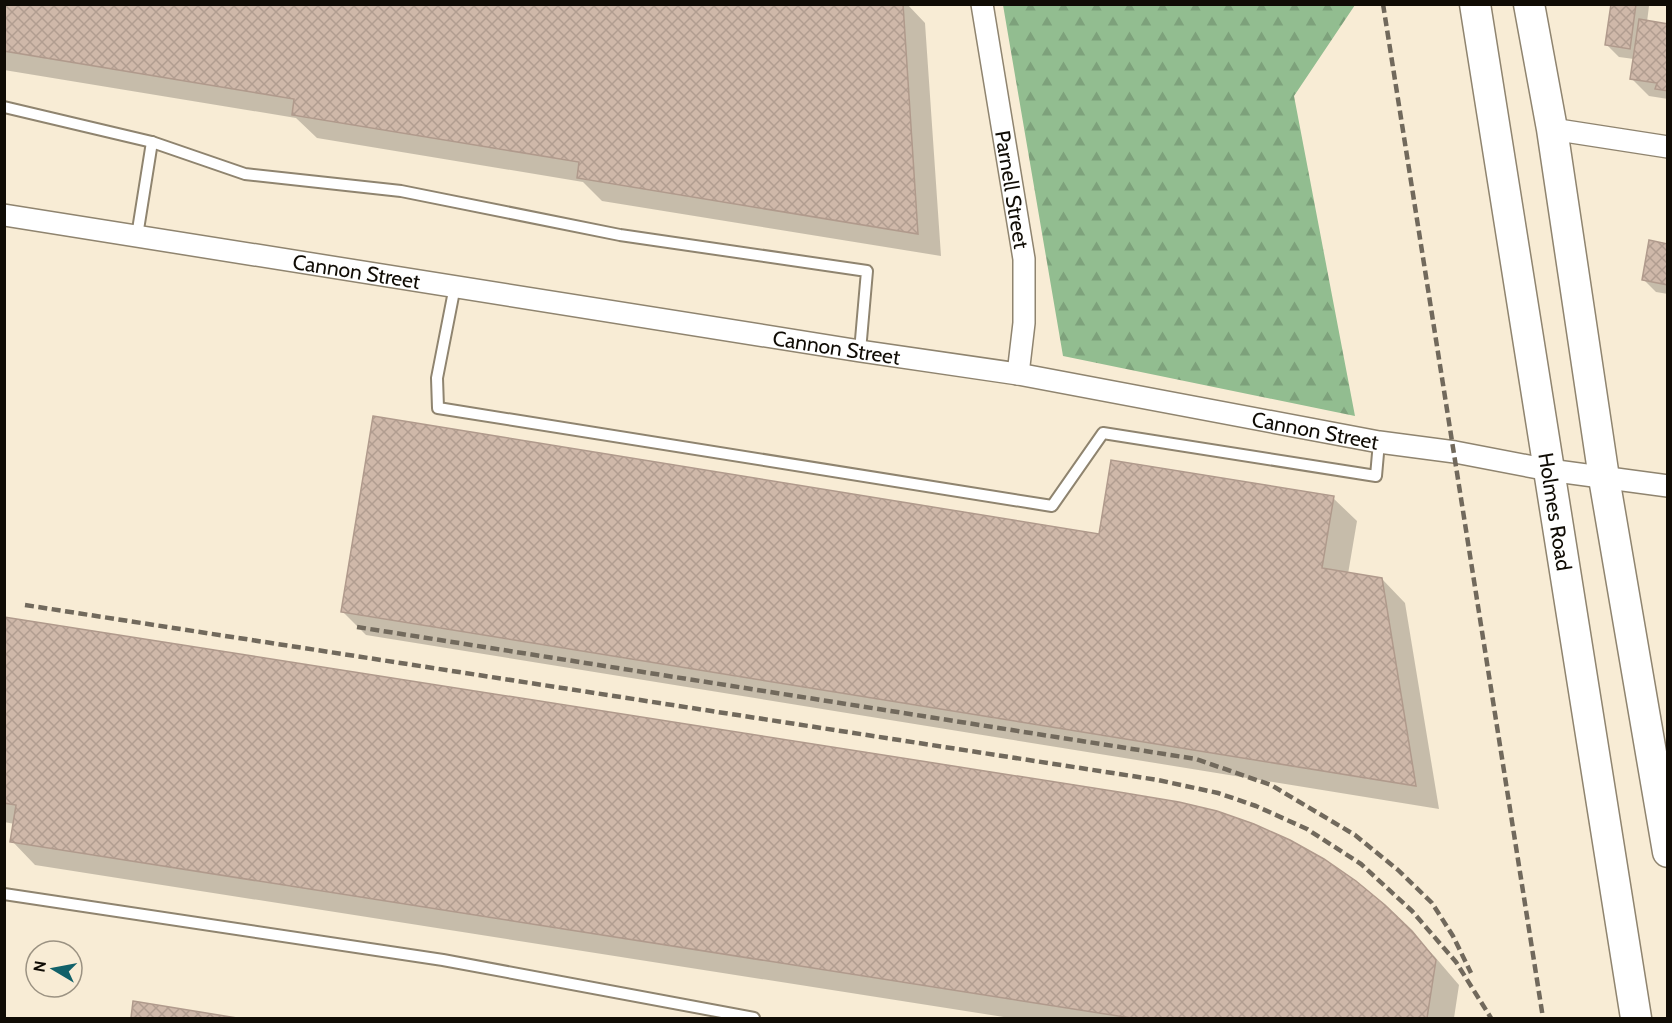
<svg xmlns="http://www.w3.org/2000/svg" width="1672" height="1023" font-family="Cabin,sans-serif">
<defs>
<pattern id="forest-firs" width="22" height="20" patternUnits="userSpaceOnUse" patternTransform="scale(1.5)"><rect width="22" height="20" fill="#92bd90"/><path d="M5 1l3.5 6h-7zM16 11l3.5 6h-7z" fill="#7da17b"/></pattern>
<pattern id="building-cross-hatch" width="8" height="8" patternUnits="userSpaceOnUse" patternTransform="scale(1.5)"><rect width="8" height="8" fill="#cfb8a9"/><path d="M0 0l8 8M0 8l8-8" fill="none" stroke="#b19d90"/></pattern>
</defs>
<rect width="100%" height="100%" fill="#f8ecd5"/>
<polygon fill="url(#forest-firs)" points="1003,5 1355,5 1294,96 1355,416 1063,356"/>
<g fill="#0003">
<polygon points="4,4 907,4 925,23 941,256 602,201 583,182 317,138 296,118 4,70"/>
<polygon points="1612,4 1647,4 1649,6 1647,22 1668,25 1668,99 1649,96 1631,78 1634,59 1619,57 1607,45"/>
<polygon points="1668,245 1668,294 1656,292 1644,280"/>
<polygon points="1333,498 1357,521 1348,574 1382,579 1405,603 1439,809 366,635 342,611 1100,536"/>
<polygon points="4,620 1384,906 1435,957 1459,985 1454,1018 1010,1018 35,865 12,841 15,824 4,822"/>
<polygon points="135,1003 228,1018 132,1018"/>
</g>
<g fill="url(#building-cross-hatch)" stroke="#b09a8c" stroke-width="1.5">
<polygon points="4,4 903,4 918,234 577,178 579,162 292,115 294,99 4,51"/>
<polygon points="1611,4 1636,4 1630,49 1605,45"/>
<polygon points="1639,19 1668,24 1668,91 1655,89 1657,83 1630,79"/>
<polygon points="1649,240 1668,244 1668,285 1642,280"/>
<polygon points="373,416 1099,534 1111,460 1334,496 1322,568 1382,578 1416,786 341,612"/>
<polygon points="4,617 1119,792 1179,802 1217,811 1254,824 1290,840 1324,859 1356,881 1385,905 1412,931 1436,960 1427,1018 1131,1018 10,842 16,805 4,803"/>
<polygon points="133,1001 237,1018 131,1018"/>
</g>
<g fill="none" stroke-linecap="round" stroke-linejoin="round">
<defs>
<g id="lane">
<polyline points="4,107 152,142 245,174 401,191 620,235 867,271 860,351"/>
<polyline points="137,236 152,142"/>
<polyline points="455,286 437,378 438,408 1052,506 1103,433 1376,476 1379,442"/>
<polyline points="4,894 443,960 754,1018"/>
</g>
<g id="street">
<path id="s1" d="M 982,4 L 1024,259 L 1024,323 L 1018,374"/>
<polyline points="1552,129 1668,147"/>
<path id="s2" d="M 4,215 L 860,351 L 1018,374 L 1379,442 L 1455,452 L 1549,470 L 1668,486"/>
</g>
<g id="secondary">
<path id="s3" d="M 1475,4 L 1636,1018"/>
<polyline points="1529,4 1552,129 1604,478 1668,852"/>
</g>
</defs>
<use href="#lane" stroke="#8f846f" stroke-width="14"/>
<use href="#street" stroke="#8f846f" stroke-width="24"/>
<use href="#secondary" stroke="#8f846f" stroke-width="33"/>
<use href="#lane" stroke="#fff" stroke-width="10"/>
<use href="#street" stroke="#fff" stroke-width="21"/>
<use href="#secondary" stroke="#fff" stroke-width="30"/>
<g stroke="#71695c" stroke-width="4.5" stroke-dasharray="9 4.5" stroke-linecap="butt">
<polyline points="1383,4 1543,1018"/>
<polyline points="25,605 1158,780 1218,793 1256,806 1307,829 1361,864 1412,911 1456,962 1491,1018"/>
<polyline points="357,627 1196,759 1271,785 1355,835 1398,870 1432,903 1453,936 1471,973"/>
</g>
</g>
<g text-anchor="middle" dominant-baseline="central" stroke-width="6" stroke-linejoin="round" paint-order="stroke">
<g font-size="21" fill="#100c05" stroke="#f8ecd5">
<text stroke="none"><textPath href="#s1" startOffset="188">Parnell Street</textPath></text>
<text stroke="none"><textPath href="#s2" startOffset="357">Cannon Street</textPath></text>
<text stroke="none"><textPath href="#s2" startOffset="843">Cannon Street</textPath></text>
<text stroke="none"><textPath href="#s2" startOffset="1329">Cannon Street</textPath></text>
<text stroke="none"><textPath href="#s3" startOffset="514">Holmes Road</textPath></text>
</g>
</g>
<rect width="1672" height="1023" fill="none" stroke="#100c05" stroke-width="12"/>
<g transform="translate(54 969) rotate(280)"><circle r="28" fill="#f8ecd5" stroke="#9b9282" stroke-width="1.5"/>
<path d="M0-4.5L10 22L0 15L-10 22Z" fill="#116169"/>
<text y="-9" font-size="16" font-weight="bold" text-anchor="middle" fill="#100c05">N</text>
</g>
</svg>
